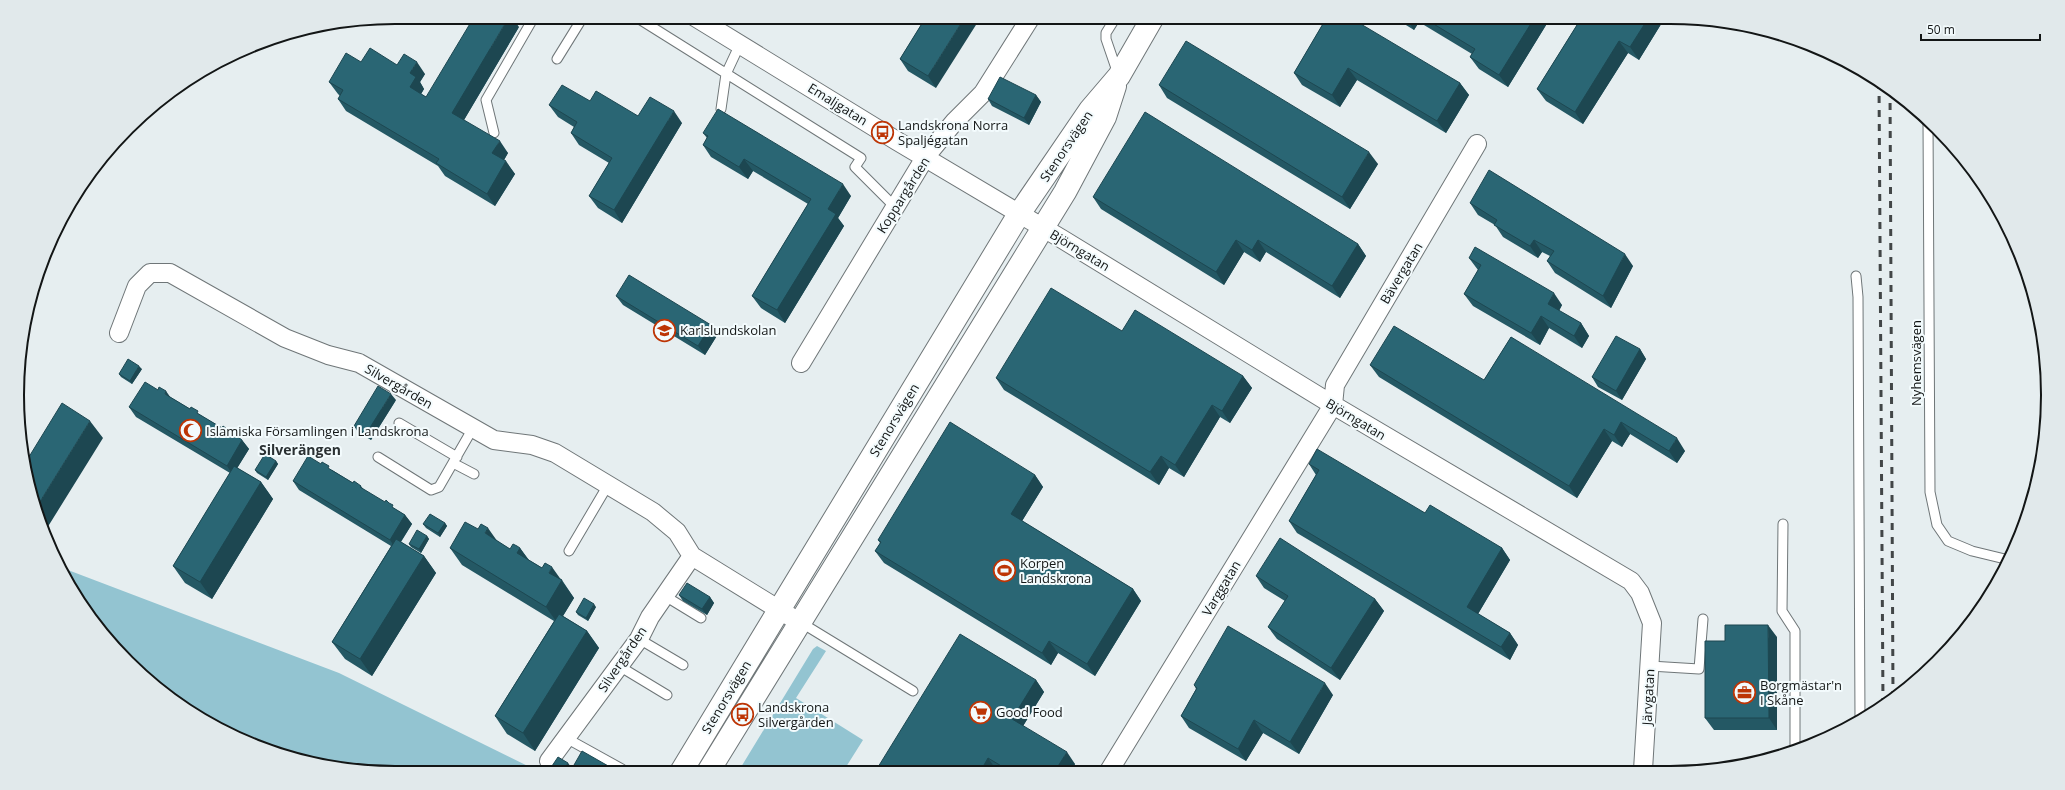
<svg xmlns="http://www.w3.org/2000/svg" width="2065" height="790" font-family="'Open Sans',sans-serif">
  <rect width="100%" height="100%" fill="#e6eef0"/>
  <path fill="#93c4d1" d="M60,567L339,673L542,773H395L297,760L228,734L165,695L81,605Z
    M817,646L826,651L796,698L863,740L846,767L854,772H738L813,649Z"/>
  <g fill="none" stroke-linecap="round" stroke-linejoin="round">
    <defs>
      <path id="service" d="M636,17L861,158L855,167L895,207
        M1116,17L1106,33V39L1118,74
        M557,59L583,17
        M721,109L726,74L740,44
        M1928,121L1930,492L1937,525L1948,541L1972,551L2005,559
        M494,133L486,100L534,17
        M1856,276L1858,297L1860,719
        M399,423L457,457
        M378,457L431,490L439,487L473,428
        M453,463L474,474
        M1783,524L1782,611L1795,631V747
        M569,551L608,485
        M665,596L701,618
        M800,622L913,691
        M639,639L683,665
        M619,666L667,695
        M1650,666L1699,669L1703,619
        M566,738L622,769"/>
      <path id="minor" d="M695,17L897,141L1062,239L1333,405L1631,581L1640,593L1652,623L1643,770
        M119,333L137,286L150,273H170L285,338L328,355L359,363L494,440L532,445L555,453L653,512L677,532L692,556L799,622
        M801,363L926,156L955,121L983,93L1031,17
        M549,761L639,639L650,617L692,556
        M1109,771L1333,405L1335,385L1477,144"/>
      <path id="tertiary" d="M681,772L1019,214L1090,110L1119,76L1153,17
        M708,772L1065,192L1105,117L1115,86"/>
    </defs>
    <use href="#service" stroke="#6f7678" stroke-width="11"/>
    <use href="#minor" stroke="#6f7678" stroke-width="20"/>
    <use href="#tertiary" stroke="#6f7678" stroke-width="24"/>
    <use href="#service" stroke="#fff" stroke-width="9"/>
    <use href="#minor" stroke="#fff" stroke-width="18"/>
    <use href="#tertiary" stroke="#fff" stroke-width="22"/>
    <path stroke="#424647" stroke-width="3" stroke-dasharray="7 7" stroke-linecap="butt" d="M1879,82L1883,704
      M1890,89L1893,696"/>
  </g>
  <path fill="#245864" d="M926,17L936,88L908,71L900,59Z
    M1327,17L1460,83L1469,95L1446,133L1357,80L1340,107L1302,85L1294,73Z
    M1393,17H1551L1508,87L1479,69L1470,57L1472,54L1419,22L1414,30Z
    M1582,17L1663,21L1639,60L1628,53L1583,124L1546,101L1537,89Z
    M519,27L464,120L508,153L504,160L515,174L495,206L445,176L438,166L346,111L338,99L340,96L338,94L329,82L361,62L397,65L425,74L420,82L424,89L421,94L426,97Z
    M1159,85L1378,164L1350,209L1167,98Z
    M1036,95L1041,102L1029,125L992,106L988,99Z
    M590,101L638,116L682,123L622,223L598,208L589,196L609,163L579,145L571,133L574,127L558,117L549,105Z
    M703,133L851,196L838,218L844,226L785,323L761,308L752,296L808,204L753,171L748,179L711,157L703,145L707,138Z
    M1093,197L1358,244L1366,256L1340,298L1266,252L1260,262L1244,252L1224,285L1101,209Z
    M1470,203L1633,266L1611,308L1555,273L1547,261L1550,256L1542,252L1538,258L1503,237L1495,225L1478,215Z
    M1469,258L1562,305L1559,311L1581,323L1589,336L1582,348L1549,328L1540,345L1473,306L1464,294L1478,270Z
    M616,296L711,325L718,334L705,355L623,305Z
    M1122,331L1243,376L1252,388L1230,423L1220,417L1184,477L1169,468L1159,485L1004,390L996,378Z
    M1511,337L1685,451L1677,463L1630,434L1622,447L1612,441L1577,498L1379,377L1370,365L1484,380Z
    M1640,349L1646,359L1622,400L1598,387L1592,377Z
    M142,369L132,384L121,377L119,374Z
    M170,397L242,440L249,449L237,468L261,482L273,499L212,599L185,583L173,566L230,473L136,417L129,407Z
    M396,400L371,440L358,432L354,426Z
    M276,461L278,464L268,480L257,473L255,470Z
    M1309,464L1425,513L1502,548L1510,560L1478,614L1510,633L1518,645L1510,660L1297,533L1289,521L1316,475Z
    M332,470L353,483L361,486L364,490L405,515L412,524L401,542L424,556L436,573L372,676L345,659L332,642L391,546L299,490L293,481Z
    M1035,475L1043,487L1022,521L1133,589L1141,601L1095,676L1058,653L1051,665L884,563L875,551L880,543L878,540Z
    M445,523L447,526L440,537L426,528L423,524Z
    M427,536L429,539L421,553L411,547L409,544Z
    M497,541L510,549L520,548L529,560L562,580L574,598L563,616L587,631L599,648L535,751L507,734L495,716L554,621L462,565L450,548Z
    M1256,576L1375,599L1384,611L1340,680L1277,639L1268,627L1285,601L1264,588Z
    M679,595L710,597L714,603L707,615L683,601Z
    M596,607L588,621L578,615L576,612Z
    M1777,637V730H1714L1705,718L1725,641Z
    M1036,680L1044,692L1023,726L1075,764L1071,771L998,772L997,771L875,772Z
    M1194,685L1333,695L1299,754L1263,733L1246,761L1189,728L1181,716L1196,689Z
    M574,765L617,771L618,772L581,773L579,771Z"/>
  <path fill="#1d4751" d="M509,17H512L519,27L461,125L452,113Z
    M965,17H981L936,88L928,76Z
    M1406,17H1415L1419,22L1414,30L1406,18Z
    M1535,17H1551L1508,87L1499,75Z
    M1649,17H1660L1663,21L1639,60L1630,47Z
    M1619,41L1628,53L1583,124L1575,112Z
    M417,62L425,74L420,82L424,89L418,99L410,87V73Z
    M1348,68L1357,80L1340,107L1332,95Z
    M1460,83L1469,95L1446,133L1437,121Z
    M1036,95L1041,102L1029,125L1024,118Z
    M674,111L682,123L622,223L614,210Z
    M500,141L508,153L501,165L492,153Z
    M1369,152L1378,164L1350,209L1342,197Z
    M744,159L753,171L748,179L739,167Z
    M506,161L515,174L495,206L487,194Z
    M843,184L851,196L838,218L844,226L785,323L777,310L828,209Z
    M1236,240L1244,252L1224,285L1216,272Z
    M1258,240L1266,252L1260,262L1252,250Z
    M1534,240L1542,252L1538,258L1530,246Z
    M1358,244L1366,256L1340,298L1332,286Z
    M1625,254L1633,266L1611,308L1603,296Z
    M1554,293L1562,305L1556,316L1548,304Z
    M1541,316L1549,328L1540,345L1531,333Z
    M1581,323L1589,336L1582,348L1574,336Z
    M711,325L718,334L705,355L698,346Z
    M1640,349L1646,359L1622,400L1616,391Z
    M139,366L142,369L132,384L130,381Z
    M1243,376L1252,388L1230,423L1222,411Z
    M166,391L173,401L165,394Z
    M391,394L396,400L371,440L366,434Z
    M1212,405L1220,417L1184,477L1175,465Z
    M90,421L103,438L44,533L36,508Z
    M1621,422L1630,434L1622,447L1614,435Z
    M1604,429L1612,441L1577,498L1569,486Z
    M1677,438L1685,451L1677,463L1669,451Z
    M242,440L249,449L233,475L227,466Z
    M1161,456L1169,468L1159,485L1150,472Z
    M276,461L278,464L268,480L266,477Z
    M1035,475L1043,487L1019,526L1011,514Z
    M261,482L273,499L212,599L200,582Z
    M405,515L412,524L396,549L390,540Z
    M445,523L447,526L440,537L438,533Z
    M488,528L500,545L485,533Z
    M427,536L429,539L421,553L419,549Z
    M520,548L532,565L517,553Z
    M1502,548L1510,560L1475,619L1467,607Z
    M424,556L436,573L372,676L360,659Z
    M552,567L574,598L558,624L546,607L549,573Z
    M1133,589L1141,601L1095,676L1087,664Z
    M710,597L714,603L707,615L702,609Z
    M1375,599L1384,611L1340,680L1331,668Z
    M594,604L596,607L588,621L586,618Z
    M1768,625L1777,637V730L1769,718Z
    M587,631L599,648L535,751L523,733Z
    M1510,633L1518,645L1510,660L1501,647Z
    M1049,641L1058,653L1051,665L1042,653Z
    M1036,680L1044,692L1020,731L1012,719Z
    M1325,683L1333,695L1299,754L1290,742Z
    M1254,720L1263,733L1246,761L1238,749Z
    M1067,752L1075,764L1071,771H1055Z
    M988,758L997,771L996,772H980Z
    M568,763L571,767L567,773H562Z"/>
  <path fill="#2a6674" stroke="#1d4751" d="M474,17H509L452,113L500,141L492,153L506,161L487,194L436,163L439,159L338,99L343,90L329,82L346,53L361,62L370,48L397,65L404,54L417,62L410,73L416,77L410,87L426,97Z
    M926,17H965L928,76L900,59Z
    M1327,17H1349L1460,83L1437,121L1348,68L1332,95L1294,73Z
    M1422,17H1535L1499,75L1470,57L1475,49Z
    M1582,17H1649L1630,47L1619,41L1575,112L1537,89Z
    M1186,41L1369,152L1342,197L1159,85Z
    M1000,77L1036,95L1024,118L988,99Z
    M562,85L590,101L596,91L638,116L650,97L674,111L614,210L589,196L612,158L571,133L577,122L549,105Z
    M718,109L843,184L828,209L836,214L777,310L752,296L811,199L744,159L739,167L703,145L708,136L703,133Z
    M1145,112L1358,244L1332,286L1258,240L1252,250L1236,240L1216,272L1093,197Z
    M1489,170L1625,254L1603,296L1547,261L1554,251L1534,240L1530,246L1494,225L1497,220L1470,203Z
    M1475,247L1554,293L1548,304L1581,323L1574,336L1541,316L1531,333L1464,294L1481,265L1469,258Z
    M629,275L711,325L698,346L616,296Z
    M1051,288L1122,331L1135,310L1243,376L1222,411L1212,405L1175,465L1161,456L1150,472L996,378Z
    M1394,326L1484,380L1511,337L1677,438L1669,451L1621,422L1614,435L1604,429L1569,486L1370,365Z
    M1616,336L1640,349L1616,391L1592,377Z
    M128,359L139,366L130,381L119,374Z
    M145,382L158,390L159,387L166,391L165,394L190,409L191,407L198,411L197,413L222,428L223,426L242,440L227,466L129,407Z
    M378,386L391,394L366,434L354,426Z
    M62,403L90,421L36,508L24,469V465Z
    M950,422L1035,475L1011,514L1133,589L1087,664L1049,641L1042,653L875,551L881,542L878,540Z
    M1317,449L1425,513L1430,505L1502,548L1467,607L1510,633L1501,647L1289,521L1319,470L1309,464Z
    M265,454L276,461L266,477L255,470Z
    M308,456L321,464L322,462L329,466L328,468L353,483L354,481L361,486L360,487L385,502L386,500L389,503L393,505L392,507L405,515L390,540L293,481Z
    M234,466L261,482L200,582L173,566Z
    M430,514L445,523L438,533L423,524Z
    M465,522L478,529L481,524L488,528L485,533L510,549L513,544L517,546L520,548L517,553L542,568L545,563L552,567L549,573L562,580L546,607L450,548Z
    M417,530L427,536L419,549L409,544Z
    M1280,538L1375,599L1331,668L1268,627L1288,596L1256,576Z
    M396,539L424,556L360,659L332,642Z
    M687,583L710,597L702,609L679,595Z
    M584,598L594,604L586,618L576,612Z
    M559,614L587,631L523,733L495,716Z
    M1725,625H1768L1769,718H1705V641H1725Z
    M1228,626L1325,683L1290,742L1254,720L1238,749L1181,716L1197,688L1194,685Z
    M960,634L1036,680L1012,719L1067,752L1055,771L1000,772L1003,767L988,758L980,772H875Z
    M582,751L617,771L616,772L588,773L574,765Z
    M558,757L568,763L562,773H549L548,772Z"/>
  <defs>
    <symbol id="bus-ring" viewBox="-11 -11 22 22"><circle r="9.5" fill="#f3fbfd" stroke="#bd3505" stroke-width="1.5"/><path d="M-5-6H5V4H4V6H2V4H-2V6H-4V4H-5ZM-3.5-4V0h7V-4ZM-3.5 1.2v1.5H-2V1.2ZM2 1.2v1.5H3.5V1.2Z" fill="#bd3505"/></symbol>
    <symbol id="school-ring" viewBox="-11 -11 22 22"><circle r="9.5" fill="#f3fbfd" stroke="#bd3505" stroke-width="1.5"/><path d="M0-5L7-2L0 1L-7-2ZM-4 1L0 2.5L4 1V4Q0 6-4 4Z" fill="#bd3505"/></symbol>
    <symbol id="mosque-ring" viewBox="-11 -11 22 22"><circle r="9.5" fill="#f3fbfd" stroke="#bd3505" stroke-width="1.5"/><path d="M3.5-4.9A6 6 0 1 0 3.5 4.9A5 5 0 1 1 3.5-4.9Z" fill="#bd3505"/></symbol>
    <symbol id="stadium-ring" viewBox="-11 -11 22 22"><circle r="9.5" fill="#f3fbfd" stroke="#bd3505" stroke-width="1.5"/><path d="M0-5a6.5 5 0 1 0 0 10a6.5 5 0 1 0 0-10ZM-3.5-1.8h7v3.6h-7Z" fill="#bd3505"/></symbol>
    <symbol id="office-ring" viewBox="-11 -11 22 22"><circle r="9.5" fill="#f3fbfd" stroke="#bd3505" stroke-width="1.5"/><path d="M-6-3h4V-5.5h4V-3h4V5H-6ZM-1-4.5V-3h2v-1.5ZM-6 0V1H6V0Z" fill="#bd3505"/></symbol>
    <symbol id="supermarket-ring" viewBox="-11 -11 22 22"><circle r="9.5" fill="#f3fbfd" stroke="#bd3505" stroke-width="1.5"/><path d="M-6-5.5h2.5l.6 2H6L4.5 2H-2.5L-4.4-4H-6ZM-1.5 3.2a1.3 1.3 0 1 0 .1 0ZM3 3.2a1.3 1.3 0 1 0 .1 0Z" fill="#bd3505"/></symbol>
  </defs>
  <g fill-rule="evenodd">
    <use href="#bus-ring" x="870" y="120" width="25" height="25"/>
    <use href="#school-ring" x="652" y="318" width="25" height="25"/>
    <use href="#mosque-ring" x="178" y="418" width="25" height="25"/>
    <use href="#stadium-ring" x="992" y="558" width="25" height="25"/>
    <use href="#office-ring" x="1732" y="680" width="25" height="25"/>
    <use href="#supermarket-ring" x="968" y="700" width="25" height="25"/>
    <use href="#bus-ring" x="730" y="702" width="25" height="25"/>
  </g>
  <g text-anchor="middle" stroke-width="4" stroke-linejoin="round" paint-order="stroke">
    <g font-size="13" fill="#131616" stroke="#f3fbfd">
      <text transform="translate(838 104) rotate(32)" y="5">Emaljgatan</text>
      <text transform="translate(1066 146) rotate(-56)" y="5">Stenorsvägen</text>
      <text transform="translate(903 195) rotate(-58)" y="5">Koppargården</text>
      <text transform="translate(1080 250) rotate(31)" y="5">Björngatan</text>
      <text transform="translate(1401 273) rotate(-59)" y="5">Bävergatan</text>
      <text transform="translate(1916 363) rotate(-90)" y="5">Nyhemsvägen</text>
      <text transform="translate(399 386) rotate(30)" y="5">Silvergården</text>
      <text transform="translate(1356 419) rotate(31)" y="5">Björngatan</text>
      <text transform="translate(894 420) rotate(-59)" y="5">Stenorsvägen</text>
      <text transform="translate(1221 588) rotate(-59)" y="5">Varggatan</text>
      <text transform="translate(622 659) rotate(-56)" y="5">Silvergården</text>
      <text transform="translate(726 697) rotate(-59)" y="5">Stenorsvägen</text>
      <text transform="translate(1648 697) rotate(-87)" y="5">Järvgatan</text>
    </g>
    <g font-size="13" fill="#131616" stroke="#f3fbfd" text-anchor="start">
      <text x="898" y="130">Landskrona Norra<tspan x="898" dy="15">Spaljégatan</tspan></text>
      <text x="680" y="335">Karlslundskolan</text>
      <text x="206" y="436">Islamiska Församlingen i Landskrona</text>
      <text x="1020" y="568">Korpen<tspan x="1020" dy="15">Landskrona</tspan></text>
      <text x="1760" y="690">Borgmästar'n<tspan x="1760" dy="15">I Skåne</tspan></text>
      <text x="758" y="712">Landskrona<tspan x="758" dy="15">Silvergården</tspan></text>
      <text x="996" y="717">Good Food</text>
    </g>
    <g font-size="14" font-weight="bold" fill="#2b3133" stroke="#f3fbfd">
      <text x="300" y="455">Silverängen</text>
    </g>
  </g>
  <path d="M0 0H2065V790H0ZM395 24H1670A371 371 0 0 1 2041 395V395A371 371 0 0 1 1670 766H395A371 371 0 0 1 24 395V395A371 371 0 0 1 395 24Z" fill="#e1e9eb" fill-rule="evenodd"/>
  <path fill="none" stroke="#131616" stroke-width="2" d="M395 24H1670A371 371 0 0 1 2041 395V395A371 371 0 0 1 1670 766H395A371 371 0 0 1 24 395V395A371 371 0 0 1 395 24Z"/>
  <path d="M1921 34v6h119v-6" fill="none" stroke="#131616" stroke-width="2"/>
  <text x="1927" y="34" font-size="12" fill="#131616" stroke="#f3fbfd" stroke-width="3" paint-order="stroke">50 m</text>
</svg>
